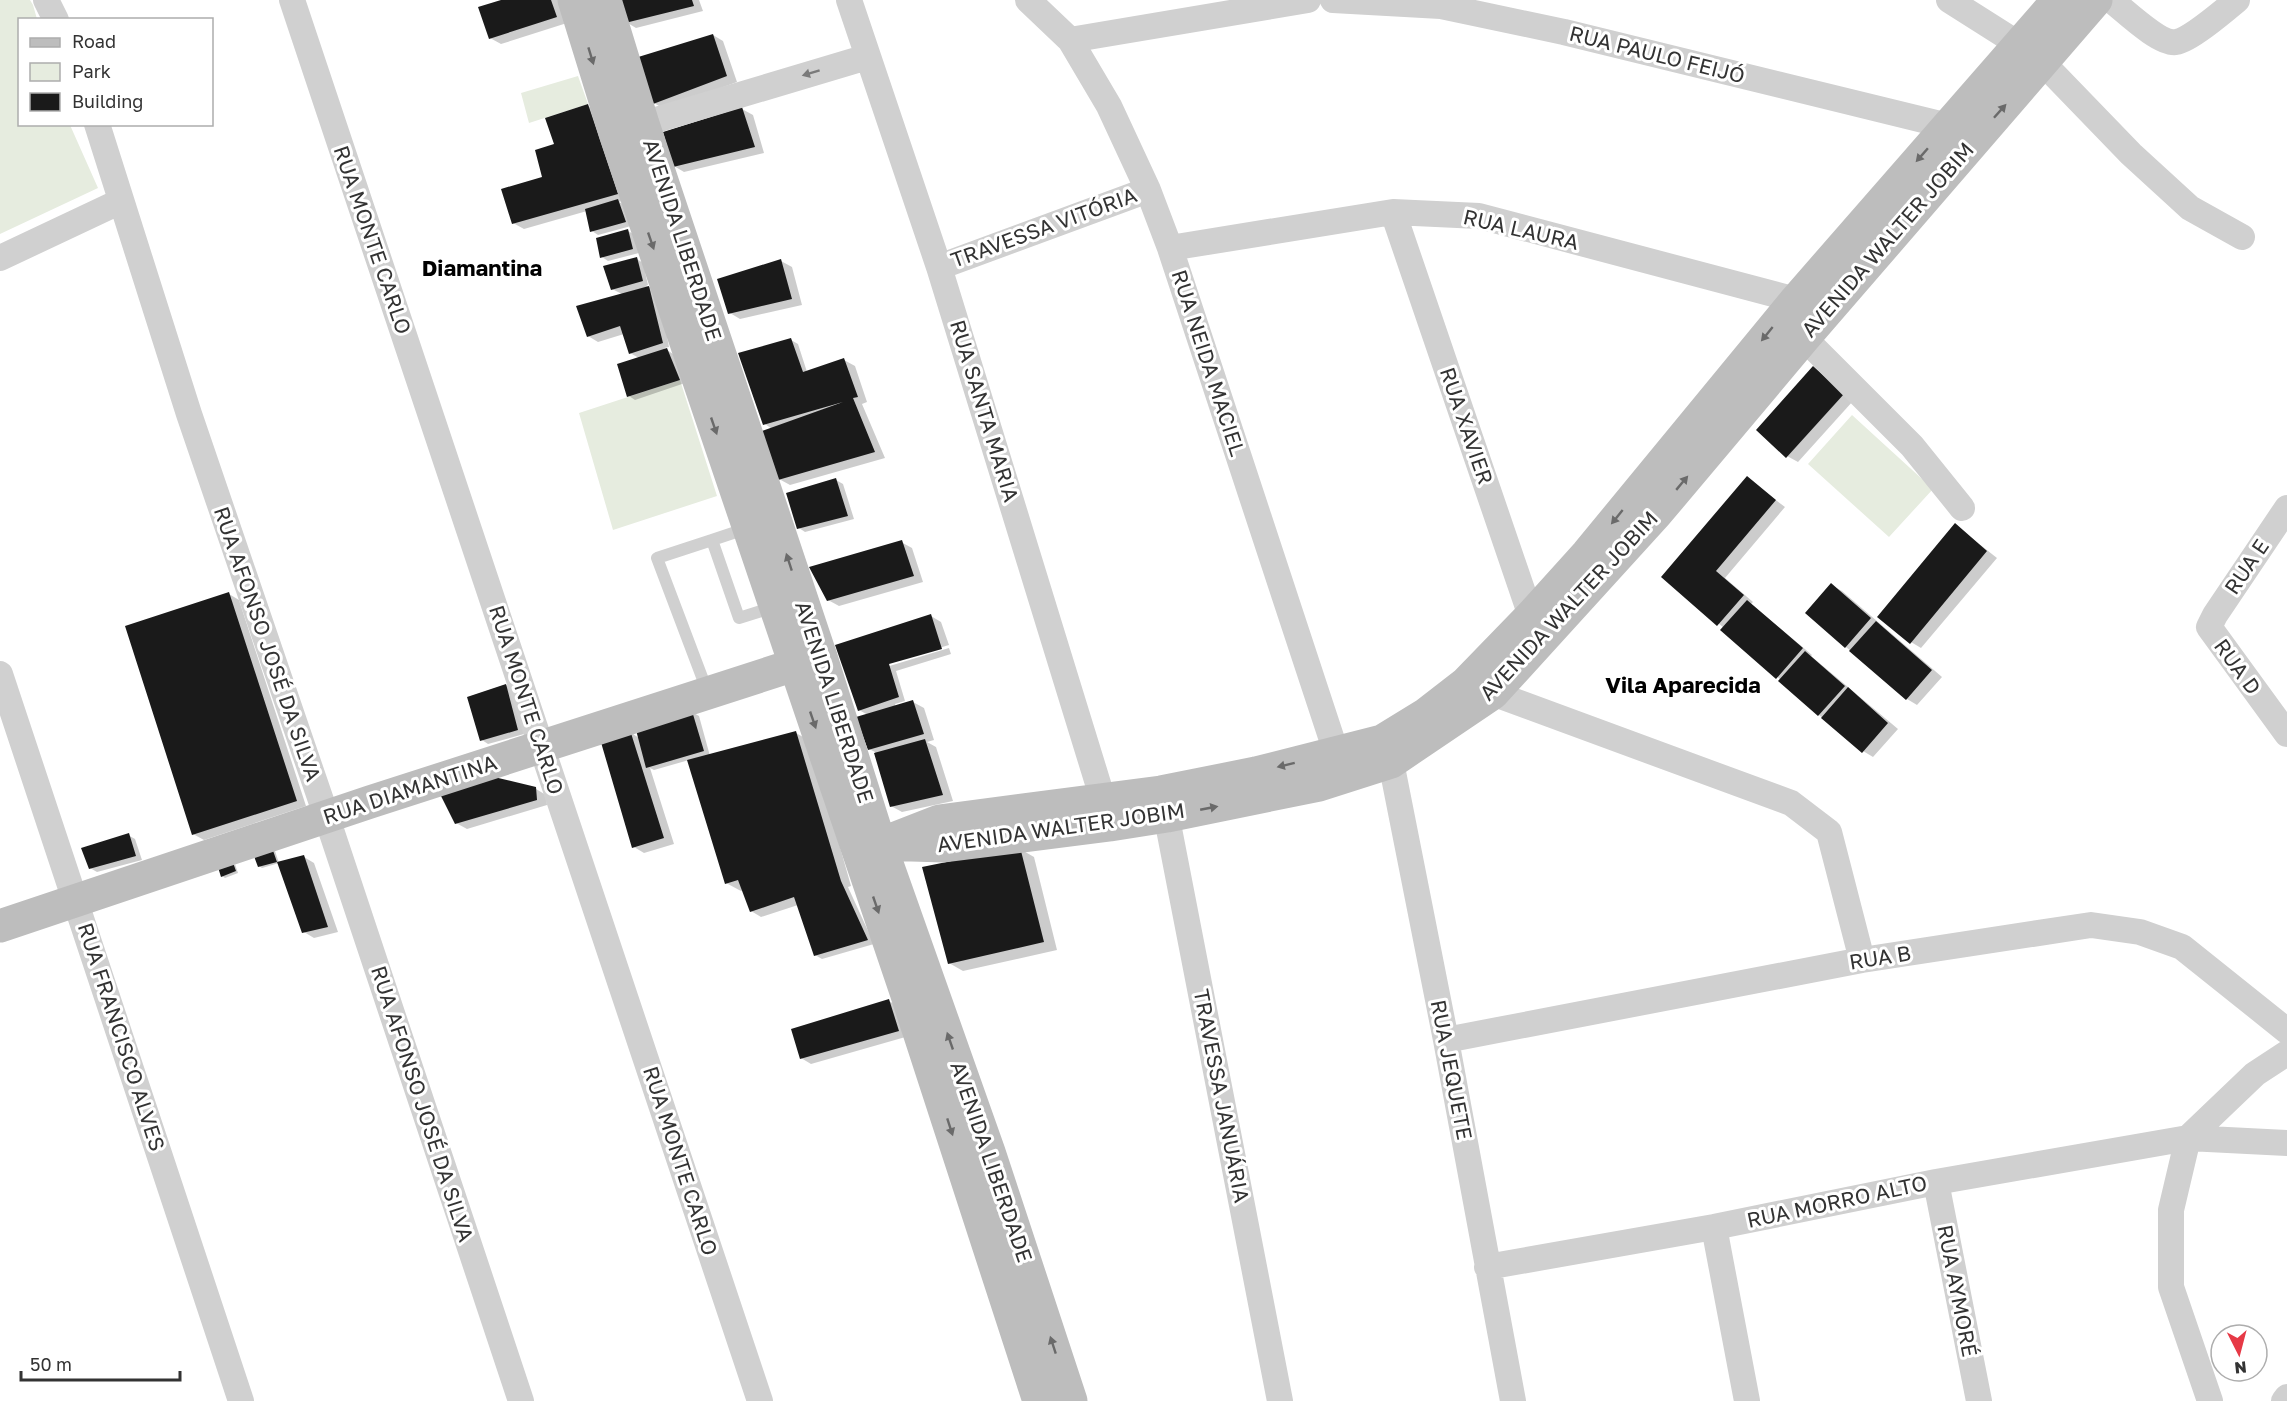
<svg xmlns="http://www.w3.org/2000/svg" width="2287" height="1401" font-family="'Golos Text',sans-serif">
  <rect width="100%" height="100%" fill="#fff"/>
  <path fill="#e6ecdf" d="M0,0H30L33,5L37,19L20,20V124L70,125L98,188L0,234Z
    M578,76L588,104L529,123L521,93Z
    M680,380L717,496L613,530L579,413Z
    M1852,415L1933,489L1889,537L1808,464Z"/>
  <path fill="#0003" d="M506,0H559L567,23L501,44L490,38Z
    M620,0H699L703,11L636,28L626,22Z
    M713,35L723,41L737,82L664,109L654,103Z
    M587,106L594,109L627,199L619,202L625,205L631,226L598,235L592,231L587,211L524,229L513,223L544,177L556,145Z
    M742,109L753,115L764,153L684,172L674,166Z
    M628,231L635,235L639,253L608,261L602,257Z
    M637,259L643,263L648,285H646L659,293L669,347L664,348L673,354L685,383L635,400L629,396L639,358L630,353L624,334L598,342L588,336L622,294L612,289Z
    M781,261L792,267L802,305L740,319L730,313Z
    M791,340L798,344L807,372L844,360L855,366L867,402L862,404L885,458L790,485L779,479L772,429L765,424Z
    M1813,368L1824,374L1853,401L1798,462L1787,456Z
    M1747,478L1785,507L1725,578L1753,602L1751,604L1812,655L1811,656L1898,729L1873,757L1863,751L1819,715L1724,628L1663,577Z
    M836,480L843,484L854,519L805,532L799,528Z
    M1955,525L1997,558L1921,648L1911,642Z
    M901,542L912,548L923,582L839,606L828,600Z
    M1831,585L1842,591L1942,677L1917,705L1907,699L1846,647Z
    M229,594L239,600L306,806L204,840L193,834Z
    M931,616L941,622L949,645L853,674V677L949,648L951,654L896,671L905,701L895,704L896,707L913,702L924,708L934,740L927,742L936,747L953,801L902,812L891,806L875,752L869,749L868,715L859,710L847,677Z
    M506,685L513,689L524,734L488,744L482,740Z
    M692,712L699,716L710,756L796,733L810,741L851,886L848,887L874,944L822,959L815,955L798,905L761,917L751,911L744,890L741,891L726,883L689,760L654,770L650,768L674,844L644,853L634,847L630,732L639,738Z
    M536,789L546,795L547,805L467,829L456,823Z
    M128,835L135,839L142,860L97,872L90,868Z
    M273,845L279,863L304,857L314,863L338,932L314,938L304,932L279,863L262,868L259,866Z
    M1020,849L1034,857L1057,950L963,971L949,963Z
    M235,864L238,873L225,878L222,876Z
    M889,1001L899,1007L909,1036L811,1064L801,1058Z"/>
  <path fill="#1a1a1a" d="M501,0H551L557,17L489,39L478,7Z
    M618,0H692L694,6L625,23Z
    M713,34L727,76L653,104L635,58Z
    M588,104L618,194L512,224L501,189L542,177L535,150L554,144L545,118Z
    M742,107L755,147L673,167L663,132Z
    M618,199L626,222L590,232L585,209Z
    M628,229L633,249L600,258L596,238Z
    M637,257L643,281L611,290L603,266Z
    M781,259L792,299L728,314L717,279Z
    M649,286L663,343L629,354L620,326L587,337L576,306Z
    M791,338L803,372L844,358L858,397L853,398L875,452L778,480L762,431L843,402L763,425L738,353Z
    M667,348L680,380L627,397L617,364Z
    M1813,366L1844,394L1786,458L1756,430Z
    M1747,476L1776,500L1716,571L1744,595L1717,626L1661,577Z
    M836,478L848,516L797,529L786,493Z
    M1955,523L1987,551L1910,644L1877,617Z
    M902,540L914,576L827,601L809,567Z
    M1831,583L1871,618L1845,648L1805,613Z
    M229,592L297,801L192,835L125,626Z
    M1747,600L1803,648L1776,679L1720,630Z
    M931,614L942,649L889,664L899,697L858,711L835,645Z
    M1876,621L1932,670L1906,700L1849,651Z
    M1805,651L1845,686L1818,716L1778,681Z
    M506,684L518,730L480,741L467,697Z
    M1848,687L1888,723L1862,753L1821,718Z
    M913,700L924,734L868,750L856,717Z
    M692,711L704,751L646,768L636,730Z
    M630,730L664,838L632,848L600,739Z
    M796,731L841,881L868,940L814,956L794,897L750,912L738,880L725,884L687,760Z
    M925,739L943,795L890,807L874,753Z
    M494,777L536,787L537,800L455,824L440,794Z
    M129,833L136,856L89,869L81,848Z
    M270,842L277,862L304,855L328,927L302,933L277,862L258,867L251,848Z
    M1020,847L1044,942L948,964L922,867Z
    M232,860L236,871L221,877L217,864Z
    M889,999L899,1031L800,1059L791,1029Z"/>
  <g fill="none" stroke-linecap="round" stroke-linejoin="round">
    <path stroke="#d0d0d0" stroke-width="12" d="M748,528L712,540L739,618L774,607
      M708,693L657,558L712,540"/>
    <path stroke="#d0d0d0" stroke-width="26" d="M46,0L56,20
      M292,0L760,1401
      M849,0L939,267L1108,816
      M1028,0L1070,40L1109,106L1148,190L1170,248L1336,752
      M1333,0L1441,6L1564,32L1948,126L1962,133
      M1949,0L2020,45L2043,63L2131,154L2190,208L2242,237
      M2111,0C2124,10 2160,45 2176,42C2190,40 2225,10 2237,0
      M1070,40L1308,0
      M97,124L189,414L327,818L521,1401
      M626,129L867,57
      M1393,212L1531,616L1544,627
      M1170,248L1393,212L1479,216L1796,300
      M0,258L121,201
      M939,267L1148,190
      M1804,338L1912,446L1962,508
      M2287,508L2215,615L2209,627L2287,734
      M0,674L241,1401
      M1476,687L1791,803L1829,832L1862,960
      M1384,747L1391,762L1446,1040L1513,1401
      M1163,798L1280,1401
      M1446,1040L1862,960L2091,925L2140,932L2182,947L2287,1031
      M1936,1182L1979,1401
      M1714,1227L1747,1401
      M1487,1267L1714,1227L1936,1182L2188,1138L2287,1143
      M2210,1401L2171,1287V1210L2188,1138L2255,1074L2287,1053
      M2284,1401L2287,1397"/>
    <path stroke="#bdbdbd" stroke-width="33" d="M574,0L615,133L906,992L1039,1401
      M605,0L643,124L821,657L880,844L989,1152L1071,1401
      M880,844L944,846L1110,825L1167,816L1319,785L1391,762L1493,693L1656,514L1804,338L2096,0
      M858,850L880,844L939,821L1161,792L1256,773L1382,741L1426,714L1466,683L1531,616L1587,554L1796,300L2058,0
      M0,926L370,802L816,658"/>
  </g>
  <defs><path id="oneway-solid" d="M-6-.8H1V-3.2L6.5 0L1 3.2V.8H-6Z" transform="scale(1.5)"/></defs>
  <g fill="#6a6a6a">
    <use href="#oneway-solid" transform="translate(591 56) rotate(73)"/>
    <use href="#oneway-solid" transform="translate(2000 111) rotate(-48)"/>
    <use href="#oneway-solid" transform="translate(1922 155) rotate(131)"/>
    <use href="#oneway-solid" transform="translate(651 241) rotate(71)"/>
    <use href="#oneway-solid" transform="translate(1767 334) rotate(129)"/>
    <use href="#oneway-solid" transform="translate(714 426) rotate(71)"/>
    <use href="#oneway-solid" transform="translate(1682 483) rotate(-50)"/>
    <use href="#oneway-solid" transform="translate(1617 517) rotate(129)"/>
    <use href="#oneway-solid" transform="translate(789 562) rotate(-108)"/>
    <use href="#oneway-solid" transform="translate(813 720) rotate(71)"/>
    <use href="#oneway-solid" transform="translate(1286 765) rotate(166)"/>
    <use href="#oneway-solid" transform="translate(1209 808) rotate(-11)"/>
    <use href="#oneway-solid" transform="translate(876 905) rotate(71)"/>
    <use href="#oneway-solid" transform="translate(950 1041) rotate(-109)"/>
    <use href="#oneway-solid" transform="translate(950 1127) rotate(72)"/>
    <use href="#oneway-solid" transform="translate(1053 1345) rotate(-108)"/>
  </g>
  <use fill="#7a7a7a" href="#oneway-solid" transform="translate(811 73) rotate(163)"/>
  <g text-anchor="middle" stroke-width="6" stroke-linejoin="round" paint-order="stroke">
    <g font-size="21" fill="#333" stroke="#fff">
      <text transform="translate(1657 55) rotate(14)" y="7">RUA PAULO FEIJÓ</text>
      <text transform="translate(1044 228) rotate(-20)" y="7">TRAVESSA VITÓRIA</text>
      <text transform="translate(1521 230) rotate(13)" y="7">RUA LAURA</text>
      <text transform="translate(372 240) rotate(71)" y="7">RUA MONTE CARLO</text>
      <text transform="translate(682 240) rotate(72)" y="7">AVENIDA LIBERDADE</text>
      <text transform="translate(1888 240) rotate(-49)" y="7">AVENIDA WALTER JOBIM</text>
      <text transform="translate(1208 363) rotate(72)" y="7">RUA NEIDA MACIEL</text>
      <text transform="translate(984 411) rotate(73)" y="7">RUA SANTA MARIA</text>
      <text transform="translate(1466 426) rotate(71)" y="7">RUA XAVIER</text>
      <text transform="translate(2247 567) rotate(-56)" y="7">RUA E</text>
      <text transform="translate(1569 606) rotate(-47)" y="7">AVENIDA WALTER JOBIM</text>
      <text transform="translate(267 644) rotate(71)" y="7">RUA AFONSO JOSÉ DA SILVA</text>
      <text transform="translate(2237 667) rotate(54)" y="7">RUA D</text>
      <text transform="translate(526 700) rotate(72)" y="7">RUA MONTE CARLO</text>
      <text transform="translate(834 702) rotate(72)" y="7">AVENIDA LIBERDADE</text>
      <text transform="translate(410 790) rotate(-18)" y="7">RUA DIAMANTINA</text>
      <text transform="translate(1061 828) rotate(-8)" y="7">AVENIDA WALTER JOBIM</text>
      <text transform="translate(1880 958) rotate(-9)" y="7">RUA B</text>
      <text transform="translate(121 1037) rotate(72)" y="7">RUA FRANCISCO ALVES</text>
      <text transform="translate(1451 1070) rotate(79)" y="7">RUA JEQUETE</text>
      <text transform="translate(1221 1096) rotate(79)" y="7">TRAVESSA JANUÁRIA</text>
      <text transform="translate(422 1104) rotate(72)" y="7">RUA AFONSO JOSÉ DA SILVA</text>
      <text transform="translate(680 1161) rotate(72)" y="7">RUA MONTE CARLO</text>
      <text transform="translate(991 1162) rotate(71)" y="7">AVENIDA LIBERDADE</text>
      <text transform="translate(1837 1202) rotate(-12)" y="7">RUA MORRO ALTO</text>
      <text transform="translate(1957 1291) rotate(79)" y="7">RUA AYMORÉ</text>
    </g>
    <g font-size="22" font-weight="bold" fill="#000" stroke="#fff">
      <text x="482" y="276">Diamantina</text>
      <text x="1683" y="693">Vila Aparecida</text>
    </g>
  </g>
  <rect x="18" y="18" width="195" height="108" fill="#ffffff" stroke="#adadad" stroke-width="1.5"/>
  <rect x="30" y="38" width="30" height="9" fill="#bdbdbd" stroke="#adadad" stroke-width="1.5"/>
  <text x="72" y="48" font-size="18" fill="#333333">Road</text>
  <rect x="30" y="63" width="30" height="18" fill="#e6ecdf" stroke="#adadad" stroke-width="1.5"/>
  <text x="72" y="78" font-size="18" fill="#333333">Park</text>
  <rect x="30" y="93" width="30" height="18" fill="#1a1a1a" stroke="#adadad" stroke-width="1.5"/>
  <text x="72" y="108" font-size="18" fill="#333333">Building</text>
  <g transform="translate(2239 1353) rotate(174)"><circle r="28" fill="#ffffff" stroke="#adadad" stroke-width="1.5"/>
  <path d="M0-4.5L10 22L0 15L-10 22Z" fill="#e63946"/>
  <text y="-9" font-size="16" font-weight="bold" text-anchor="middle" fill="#333333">N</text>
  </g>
  <path d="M21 1371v9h159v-9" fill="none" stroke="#333333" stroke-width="3"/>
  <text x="30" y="1371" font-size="18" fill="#333333" stroke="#ffffff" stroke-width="4.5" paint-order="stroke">50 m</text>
</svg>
